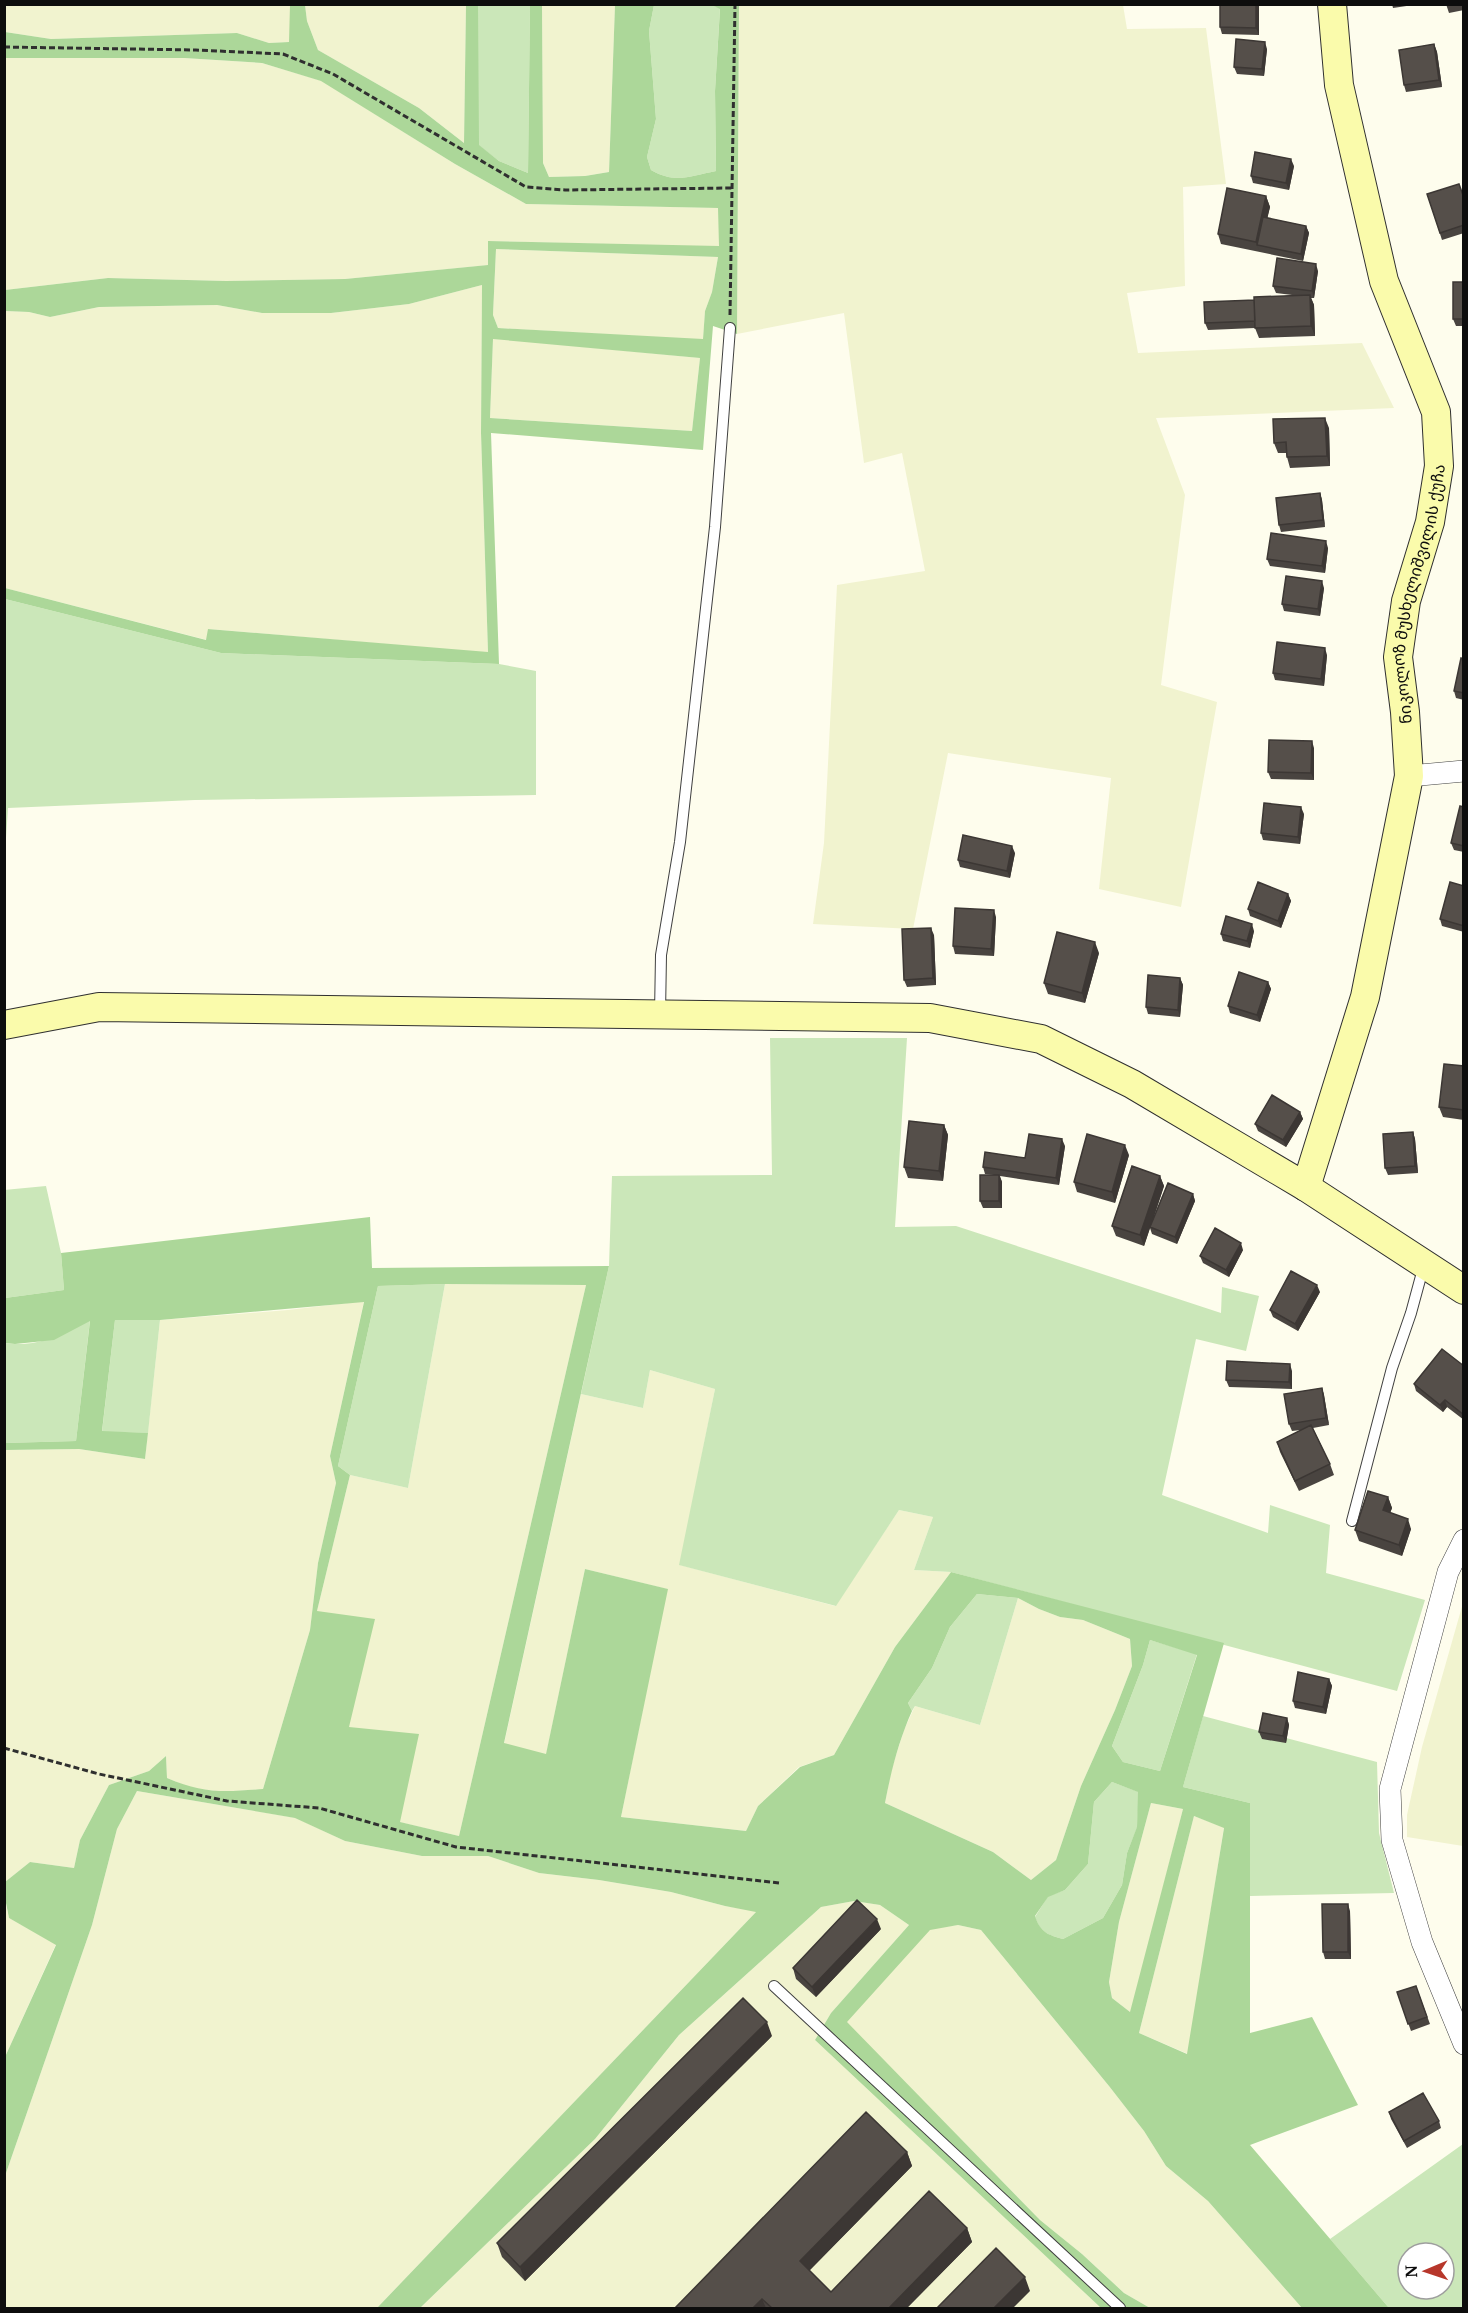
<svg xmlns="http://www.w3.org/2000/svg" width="1468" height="2313" font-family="'Noto Serif','Noto Sans Georgian',serif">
  <rect width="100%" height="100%" fill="#fefded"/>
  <path fill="#f1f3cf" d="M4,5H290V42L269,43L237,33L51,39L5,32Z
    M305,5H466L464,143L419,108L318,50L307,21Z
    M542,5H615L609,172L585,176L549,177L543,163Z
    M739,5H1123L1127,29L1206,28L1226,184L1183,187L1185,286L1127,293L1138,353L1362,343L1394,408L1156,418L1185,495L1161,685L1217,702L1181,907L1099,889L1111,778L948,753L913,929L813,924L824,843L837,585L925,571L902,453L864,463L844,313L737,334Z
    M4,58H184L262,63L322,81L455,164L526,204L719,208V247L488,241L489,265L345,279L226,281L108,278L5,290Z
    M496,249L718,257L712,292L705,311L703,340L498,328L493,315Z
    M482,285L481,433L488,653L209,629L207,640L5,588L4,311L29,312L50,317L99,307L217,305L262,313H331L409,304Z
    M493,338L700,358L692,431L490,418Z
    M445,1284L586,1285L459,1836L399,1822L349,1727L317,1611L350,1475L408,1488Z
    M364,1301L330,1456L336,1483L318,1563L310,1630L263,1789L224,1792L191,1788L167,1778L166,1756L149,1771L109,1785L80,1840L74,1868L30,1862L5,1882V1450L79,1449L145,1459L160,1320L288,1310Z
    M650,1370L715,1389L680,1565L835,1606L899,1510L933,1517L914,1570L951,1572L895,1647L834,1755L799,1767L758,1806L746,1831L621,1817L667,1589L585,1569L546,1755L504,1744L581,1394L643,1408Z
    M1018,1598L1039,1609L1060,1617L1083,1620L1130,1639L1132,1666L1115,1710L1081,1786L1056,1860L1031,1880L993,1852L885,1803L891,1771L904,1730L915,1706L980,1725Z
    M1463,1603V1846L1407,1837V1815L1422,1747Z
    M137,1791L296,1818L345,1841L422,1856H488L539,1873L599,1880L671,1892L725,1906L757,1911L377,2308H5V2176L92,1925L117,1829Z
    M1151,1803L1183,1809L1131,2013L1112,1998L1109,1982L1119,1922Z
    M1194,1816L1224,1827L1188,2054L1139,2033Z
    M4,1898L9,1918L56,1944L5,2057Z
    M854,1901L880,1905L909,1925L831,2013L815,2040L1101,2308H420L595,2139L679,2035L821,1907Z
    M958,1925L981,1930L1109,2086L1144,2131L1166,2166L1208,2201L1302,2308H1150L1124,2293L1082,2254L1040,2220L846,2022L929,1929Z"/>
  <path fill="#cbe7b9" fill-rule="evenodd" d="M478,5H530L528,173L499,161L478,145Z
    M654,5H712L720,8L715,91L716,171C690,176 675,184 651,170L647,157L656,119L649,31Z
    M5,599L221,653L499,664L536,671V795L195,800L8,808L5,853Z
    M770,1038H907L895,1227L956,1226L1221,1313L1222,1287L1259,1296L1246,1351L1196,1339L1162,1495L1268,1533L1270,1505L1330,1525L1326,1573L1425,1600L1397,1691L951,1572L914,1570L933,1517L899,1510L836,1606L679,1565L715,1389L650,1370L643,1408L581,1394L609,1266L612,1176L772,1175Z
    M46,1186L61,1253L64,1290L5,1298L4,1190Z
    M445,1284L408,1488L350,1475L338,1466L378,1286Z
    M90,1320L76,1441L5,1443L4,1343C37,1348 62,1335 90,1320Z
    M115,1320H160L148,1433L102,1432Z
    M977,1594L1018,1598L980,1725L915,1706L912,1711L908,1703L932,1668L950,1627Z
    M1150,1640L1197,1654L1160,1771L1123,1762L1112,1746L1143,1665Z
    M1203,1716L1377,1762L1379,1833L1394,1893L1250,1896V1803L1183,1787Z
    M1112,1782L1139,1792L1137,1828L1127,1853L1122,1885L1103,1918L1063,1939C1048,1935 1040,1932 1035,1917L1048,1896L1065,1890L1088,1864L1094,1802Z
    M1463,2144V2308H1389L1330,2239ZM1408,2253H1444V2289H1408Z"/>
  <path fill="#acd799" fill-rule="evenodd" d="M290,5H305L307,21L318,50L419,108L464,143L466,5H478L479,145L499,161L528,173L530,5H542L543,163L549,177L585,176L609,172L615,5H654L649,31L656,119L647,157L651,170C675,184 690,176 716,171L715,91L720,9L712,5H739L737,334L713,326L703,450L491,433L499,664L221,653L5,599V588L206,640L208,629L488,652L481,433L482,285L409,304L331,313H262L217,305L99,307L50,317L29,312L5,311V290L108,278L226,281L345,279L488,265V241L719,246L718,208L526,204L455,164L321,81L262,63L184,58H5V32L51,39L237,33L269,43L289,42ZM496,249L718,257L712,292L705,311L703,339L498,328L493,315ZM493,339L700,358L692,431L490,418Z
    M370,1217L372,1268L609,1266L504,1743L546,1754L585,1569L668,1589L621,1817L746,1831L758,1806L800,1767L834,1755L895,1647L951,1572L1224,1643L1183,1787L1250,1803V2033L1312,2017L1358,2105L1250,2145L1389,2308H1302L1208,2201L1166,2166L1144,2131L1109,2086L981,1930L958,1925L930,1930L847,2022L1040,2220L1082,2254L1124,2293L1150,2308H1101L815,2040L831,2013L909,1925L880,1905L854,1901L821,1907L679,2035L595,2139L420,2308H377L756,1912L725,1906L671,1892L599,1880L539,1873L488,1856H422L345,1841L295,1818L137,1791L117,1829L92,1925L5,2176V2057L56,1945L9,1918L5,1898V1882L30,1862L74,1868L80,1840L109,1785L149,1771L166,1756L167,1778C204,1794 224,1792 263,1789L310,1630L318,1563L336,1483L330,1456L364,1302L160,1320H115L102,1431L148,1433L145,1459L79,1449L5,1450V1443L76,1441L90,1321L54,1340L15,1344L5,1343V1298L64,1290L61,1253ZM445,1284L586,1285L459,1836L400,1822L419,1734L349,1727L375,1619L317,1611L350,1475L338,1466L378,1286ZM977,1594L1018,1598L1039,1609L1060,1617L1083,1620L1130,1639L1132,1666L1115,1710L1081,1786L1056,1860L1031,1880L993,1852L885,1803C891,1771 899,1740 912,1711L908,1703L932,1668L950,1627ZM1150,1640L1197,1655L1160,1771L1123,1762L1112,1746L1143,1665ZM1112,1782L1138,1792L1137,1827L1127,1853L1122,1885L1103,1918L1063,1939C1048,1935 1040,1932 1035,1916L1048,1897L1065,1890L1088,1864L1094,1802ZM1151,1803L1183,1809L1130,2012L1112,1998L1109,1982L1119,1922ZM1194,1816L1224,1828L1187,2054L1139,2033Z"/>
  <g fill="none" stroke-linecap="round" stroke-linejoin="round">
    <defs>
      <path id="lane" d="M660,1014L661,955L680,842L715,527L730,328
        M1352,1521L1392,1368L1411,1313L1424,1265
        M774,1986L1120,2308"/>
      <path id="street" d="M1409,776L1464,771
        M1464,1540L1448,1572L1390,1789L1392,1840L1422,1942L1464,2044"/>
      <g id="secondary">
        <path d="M4,1025L99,1007L930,1018L1041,1039L1132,1084L1306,1187L1464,1290"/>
        <path id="s1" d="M1306,1187L1365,997L1409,776L1405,712L1398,657L1406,601L1430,522L1439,466L1436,412L1384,281L1339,85L1332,4"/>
      </g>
    </defs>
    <use href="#lane" stroke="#404040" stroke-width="12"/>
    <use href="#street" stroke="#404040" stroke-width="22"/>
    <use href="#secondary" stroke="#2f2f2f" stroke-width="30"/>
    <path stroke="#2f2f2f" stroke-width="3" stroke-dasharray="6 3" stroke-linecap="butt" d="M4,47L196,50L283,54L333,74L526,187L565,190L732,188
      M730,315L735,4
      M4,1748L99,1774L227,1801L319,1808L456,1847L780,1883"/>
    <use href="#lane" stroke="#fff" stroke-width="10"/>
    <use href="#street" stroke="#fff" stroke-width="21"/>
    <use href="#secondary" stroke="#fafbab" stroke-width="28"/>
  </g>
  <path fill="#494440" d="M1220,4H1258L1259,35L1222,34L1220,27Z
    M1392,4H1420L1393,8Z
    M1446,4H1464V10L1449,13Z
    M1434,44L1437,52L1442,87L1406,92L1404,85Z
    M1267,49L1264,76L1237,74L1234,67Z
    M1294,166L1289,190L1253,183L1251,176Z
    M1427,194L1464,197V233L1442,240Z
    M1266,196L1270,207L1267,218L1306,226L1309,233L1303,261L1221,244L1218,234Z
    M1318,271L1314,298H1311L1314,305L1315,336L1259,338L1255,328L1208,330L1205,323L1254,300L1292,295L1276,293L1273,286Z
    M1464,282V326H1456L1453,319Z
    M1329,428L1330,466L1290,468L1287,457L1286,453H1278L1274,443Z
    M1320,493L1322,500L1325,527L1281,532L1279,525Z
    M1328,548L1325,573L1270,566L1267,559Z
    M1324,588L1320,616L1284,611L1282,604Z
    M1327,655L1324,686L1275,680L1273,673Z
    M1464,659V700L1456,698L1454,691Z
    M1314,748V780L1271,779L1268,772Z
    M1464,807V852L1454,850L1451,843Z
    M1304,814L1300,844L1263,840L1261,833Z
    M1015,853L1010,878L960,867L958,860Z
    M1464,886V932L1442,926L1440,919Z
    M1288,894L1291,901L1281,928L1250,916L1248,909Z
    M996,917L994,956L955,954L953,946Z
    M1254,931L1250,948L1223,941L1221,934Z
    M934,935L936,985L907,987L904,980Z
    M1099,953L1085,1003L1048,994L1044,983Z
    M1180,978L1183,985L1180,1017L1148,1014L1146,1007Z
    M1268,982L1271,989L1260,1022L1230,1013L1228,1006Z
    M1464,1066V1120L1443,1117L1439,1107Z
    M1300,1112L1303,1119L1286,1147L1258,1131L1255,1124Z
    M944,1125L948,1135L943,1181L908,1178L904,1167Z
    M1413,1132L1415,1139L1418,1173L1388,1175L1385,1168Z
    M1065,1146L1059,1185L1000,1176L1002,1182V1208H983L980,1201L994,1175L985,1174L983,1167L1025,1158Z
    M1129,1155L1115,1203L1077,1192L1074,1182Z
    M1160,1176L1164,1186L1154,1217L1193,1194L1195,1201L1177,1244L1152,1234L1150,1228L1144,1246L1116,1236L1112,1226Z
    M1243,1250L1229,1277L1203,1263L1200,1256Z
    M1320,1292L1298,1331L1273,1317L1270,1310Z
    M1464,1366V1420L1447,1407L1443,1412L1416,1391L1414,1384Z
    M1292,1371V1389L1229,1387L1226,1380Z
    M1322,1388L1324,1395L1329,1425L1313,1428L1330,1464L1334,1475L1299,1491L1280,1452L1277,1442L1301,1430L1292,1431L1289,1424Z
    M1388,1497L1392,1508L1390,1513L1411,1529L1402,1556L1359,1541L1355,1530Z
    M1329,1679L1332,1686L1326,1714L1295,1708L1293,1701Z
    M1287,1718L1289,1725L1286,1743L1262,1739L1259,1732Z
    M1350,1911L1351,1959H1325L1323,1952Z
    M881,1929L816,1997L796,1979L793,1968Z
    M1416,1986L1430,2024L1411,2031L1397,1992Z
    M772,2036L525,2281L502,2257L497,2243Z
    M1389,2112L1439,2121L1441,2128L1407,2148L1391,2119Z
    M907,2152L912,2166L809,2271L831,2292L967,2228L972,2242L907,2308H675Z"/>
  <path fill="#3c3734" d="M1256,4H1258L1259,6V35L1256,28Z
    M1265,42L1267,49L1264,76L1262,69Z
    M1434,44L1437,52L1442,87L1439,80Z
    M1291,159L1294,166L1289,190L1286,183Z
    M1266,196L1270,207L1261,246L1257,245L1260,253L1256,242Z
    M1306,226L1309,233L1303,261L1301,254Z
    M1316,264L1318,271L1314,298L1312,291Z
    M1310,295L1314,305L1315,336L1311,326Z
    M1325,418L1329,428L1330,466L1327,456Z
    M1320,493L1322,500L1325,527L1323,520Z
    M1326,541L1328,548L1325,573L1322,566Z
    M1322,581L1324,588L1320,616L1318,609Z
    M1325,648L1327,655L1324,686L1321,679Z
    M1312,741L1314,748V780L1311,773Z
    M1301,807L1304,814L1300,844L1298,837Z
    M1012,846L1015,853L1010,878L1007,871Z
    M1288,894L1291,901L1281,928L1278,921Z
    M994,910L996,917L994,956L991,949Z
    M1252,924L1254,931L1250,948L1247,941Z
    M931,928L934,935L936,985L933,978Z
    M1095,942L1099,953L1085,1003L1082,993Z
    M1180,978L1183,985L1180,1017L1178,1010Z
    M1268,982L1271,989L1260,1022L1257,1015Z
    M1300,1112L1303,1119L1286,1147L1283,1140Z
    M944,1125L948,1135L943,1181L939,1171Z
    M1413,1132L1415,1139L1418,1173L1415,1166Z
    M1062,1139L1065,1146L1059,1185L1056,1178Z
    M1125,1145L1129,1155L1115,1203L1112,1192Z
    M999,1175L1002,1182V1208L999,1201Z
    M1160,1176L1164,1186L1144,1246L1140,1235Z
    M1193,1194L1195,1201L1177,1244L1175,1237Z
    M1241,1243L1243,1250L1229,1277L1226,1270Z
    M1317,1285L1320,1292L1298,1331L1295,1324Z
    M1290,1364L1292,1371V1389L1289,1382Z
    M1322,1388L1324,1395L1329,1425L1326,1418Z
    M1445,1400L1447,1407L1443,1412L1440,1405Z
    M1388,1497L1392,1508L1387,1521L1383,1510Z
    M1408,1519L1411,1529L1402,1556L1399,1545Z
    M1329,1679L1332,1686L1326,1714L1323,1707Z
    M1287,1718L1289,1725L1286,1743L1283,1736Z
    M1348,1904L1350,1911L1351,1959L1348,1952Z
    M877,1919L881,1929L816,1997L812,1987Z
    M767,2022L772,2036L525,2281L520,2267Z
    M907,2152L912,2166L805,2275L800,2261Z
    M967,2228L972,2242L907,2308H889Z
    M1025,2277L1030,2291L1013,2308H994Z
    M762,2299L766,2308H753Z"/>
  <path fill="#554f4a" stroke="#3c3734" stroke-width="1.5" d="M1220,4H1256V28L1220,27Z
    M1236,39L1265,42L1262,69L1234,67Z
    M1434,44L1439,80L1404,85L1399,50Z
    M1255,152L1291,159L1286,183L1251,176Z
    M1459,184L1464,198V225L1440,233L1427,194Z
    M1227,188L1266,196L1256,242L1218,234Z
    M1263,217L1306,226L1301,254L1257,245Z
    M1277,258L1316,264L1312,291L1273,286Z
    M1453,282H1464V319H1453Z
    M1310,295L1311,326L1255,328L1254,297Z
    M1254,300L1255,321L1205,323L1204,302Z
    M1325,418L1327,456L1287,457L1286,442L1274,443L1273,419Z
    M1320,493L1323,520L1279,525L1276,498Z
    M1271,533L1326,541L1322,566L1267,559Z
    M1286,576L1322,581L1318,609L1282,604Z
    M1277,642L1325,648L1321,679L1273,673Z
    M1461,658L1464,659V693L1454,691Z
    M1269,740L1312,741L1311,773L1268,772Z
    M1264,803L1301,807L1298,837L1261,833Z
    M1460,806L1464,807V846L1451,843Z
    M963,835L1012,846L1007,871L958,860Z
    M1258,882L1288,894L1278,921L1248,909Z
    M1450,882L1464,886V926L1440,919Z
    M955,908L994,910L991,949L953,946Z
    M1226,916L1252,924L1247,941L1221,934Z
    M931,928L933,978L904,980L902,929Z
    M1057,932L1095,942L1082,993L1044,983Z
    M1239,972L1268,982L1257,1015L1228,1006Z
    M1148,975L1180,978L1178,1010L1146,1007Z
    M1444,1064L1464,1066V1110L1439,1107Z
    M1272,1095L1300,1112L1283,1140L1255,1124Z
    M909,1121L944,1125L939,1171L904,1167Z
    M1413,1132L1415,1166L1385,1168L1383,1134Z
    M1029,1134L1062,1139L1056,1178L983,1167L985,1152L1025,1158Z
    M1087,1134L1125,1145L1112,1192L1074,1182Z
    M1132,1166L1160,1176L1140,1235L1112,1226Z
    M980,1175H999V1201H980Z
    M1168,1183L1193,1194L1175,1237L1150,1227Z
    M1215,1228L1241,1243L1226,1270L1200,1256Z
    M1291,1271L1317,1285L1295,1324L1270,1310Z
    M1442,1349L1464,1366V1415L1445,1400L1440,1405L1414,1384Z
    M1227,1361L1290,1364L1289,1382L1226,1380Z
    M1322,1388L1326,1418L1289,1424L1284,1394Z
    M1311,1425L1330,1464L1295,1481L1277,1442Z
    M1368,1491L1388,1497L1383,1510L1408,1519L1399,1545L1355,1530Z
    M1298,1672L1329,1679L1323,1707L1293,1701Z
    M1263,1713L1287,1718L1283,1736L1259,1732Z
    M857,1900L877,1919L812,1987L793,1968Z
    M1322,1904H1348V1952H1323Z
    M1416,1986L1427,2017L1408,2024L1397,1992Z
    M743,1998L767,2022L520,2267L497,2243Z
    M1423,2093L1439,2121L1404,2141L1389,2112Z
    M866,2112L907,2152L800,2261L831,2292L929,2191L967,2228L889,2308H772L762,2299L753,2308H675Z
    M996,2248L1025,2277L994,2308H937Z"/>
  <g text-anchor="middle" stroke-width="6" stroke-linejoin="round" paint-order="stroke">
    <g font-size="16" fill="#0d0d0d" stroke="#fff">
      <text dy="6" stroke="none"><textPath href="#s1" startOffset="609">ნიკოლოზ მუსხელიშვილის ქუჩა</textPath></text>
    </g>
  </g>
  <rect width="1468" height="2313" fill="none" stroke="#0d0d0d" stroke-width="12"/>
  <g transform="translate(1426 2271) rotate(268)"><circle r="28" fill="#ffffff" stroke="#9e9e9e" stroke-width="1.5"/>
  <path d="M0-4.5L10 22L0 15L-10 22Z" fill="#b7372b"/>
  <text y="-9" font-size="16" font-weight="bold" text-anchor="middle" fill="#0d0d0d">N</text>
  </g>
</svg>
